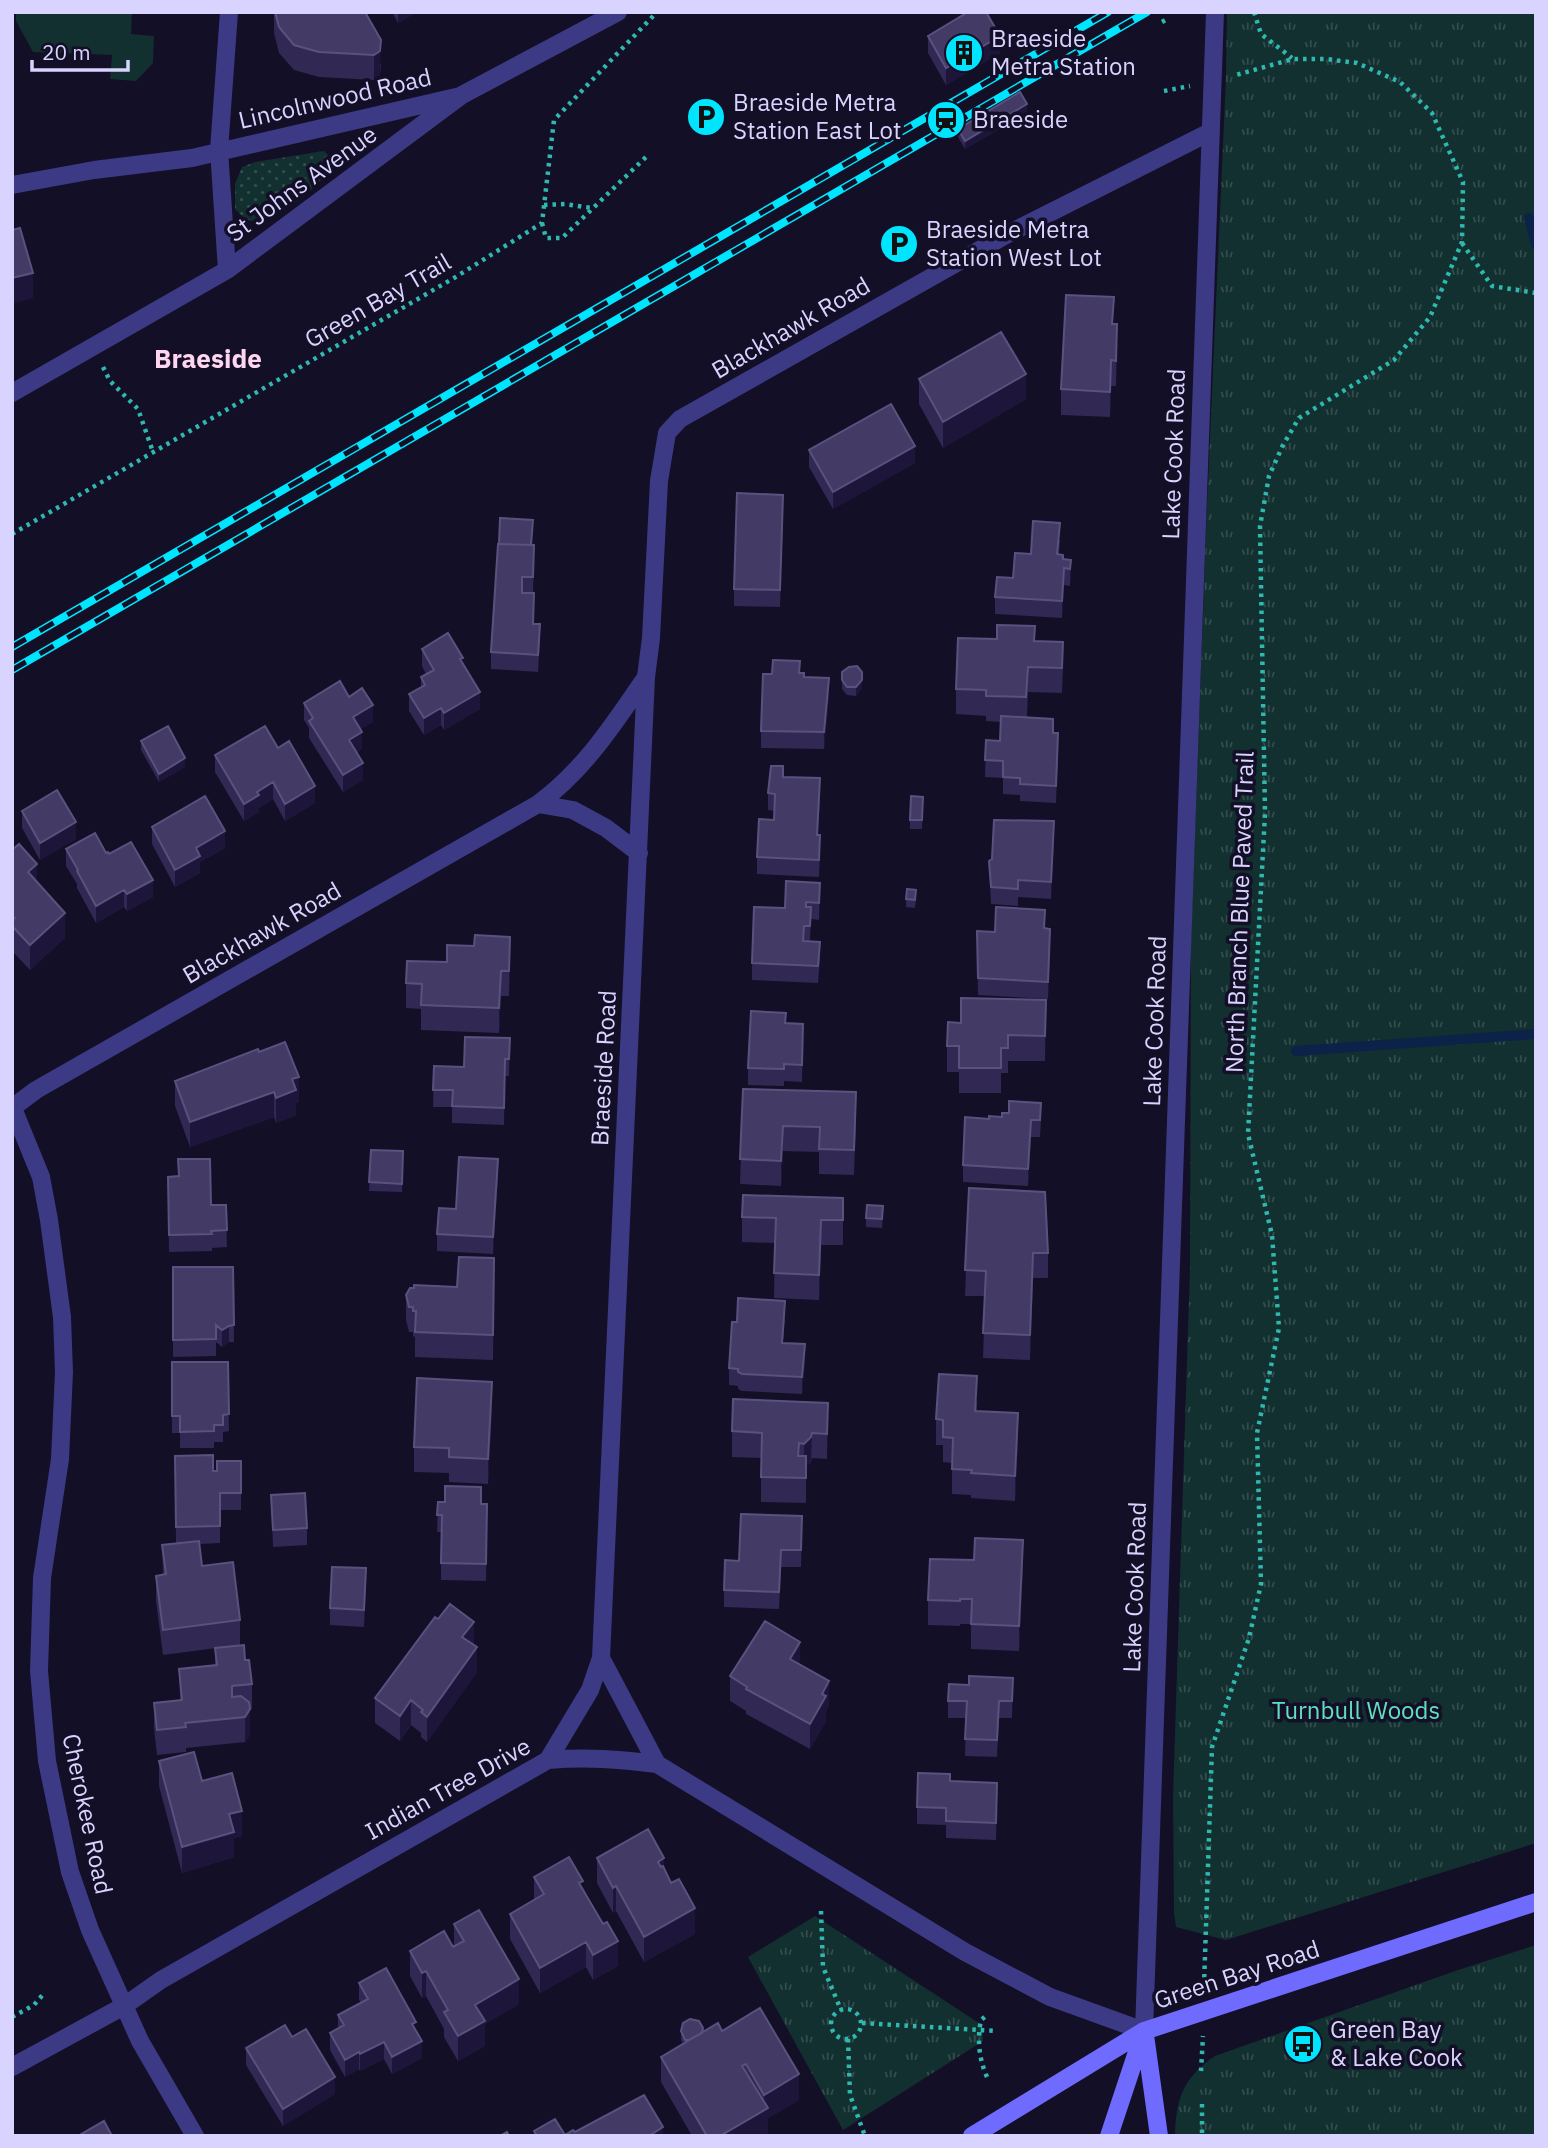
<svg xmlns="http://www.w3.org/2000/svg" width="1548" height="2148" font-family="'IBM Plex Sans',sans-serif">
  <defs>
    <pattern id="grass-dots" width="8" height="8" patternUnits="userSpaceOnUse" patternTransform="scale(1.75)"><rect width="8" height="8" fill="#12302f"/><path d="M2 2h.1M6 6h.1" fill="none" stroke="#344d4e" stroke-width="1.8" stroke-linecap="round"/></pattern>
    <pattern id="park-tufts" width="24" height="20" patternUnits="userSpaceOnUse" patternTransform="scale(1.75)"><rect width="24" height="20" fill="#12302f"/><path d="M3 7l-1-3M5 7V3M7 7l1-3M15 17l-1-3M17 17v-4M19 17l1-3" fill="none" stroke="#344d4e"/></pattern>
  </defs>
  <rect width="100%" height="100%" fill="#130f26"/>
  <path fill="url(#grass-dots)" d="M324,151L331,158C331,161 331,167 329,169C320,187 273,224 253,221C245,220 241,215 235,209V184L242,167L255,162Z"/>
  <path fill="url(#park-tufts)" d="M1227,12H1536V1843L1226,1940L1176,1927L1174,1913L1173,1796L1190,1268L1191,940L1207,506L1226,77Z
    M815,1916L982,2025L983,2041L843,2130L748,1957Z
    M1536,1945V2136H1175C1176,2098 1183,2078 1215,2056L1458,1970Z"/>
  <path fill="#12302f" d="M16,12H132L131,34L154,36L153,63L136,81L110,79L112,55L33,52L16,21Z"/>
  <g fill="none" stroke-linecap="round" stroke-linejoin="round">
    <path stroke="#0c2248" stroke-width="10" d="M1529,218L1536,245
      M1296,1051L1536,1034"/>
    <path stroke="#2fb8b0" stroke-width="4.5" stroke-dasharray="3.5 5" stroke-linecap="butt" d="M1254,12L1261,34L1292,58
      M1162,22L1167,19
      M1164,91L1190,86
      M544,205L565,204L592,208
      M542,223L546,238H562L647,156
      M1462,243L1492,286L1536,293
      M103,367L110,381L138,409L153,452
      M12,534L454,278L542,223L554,120L657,12
      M821,1911L823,1967L841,2010
      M1204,1986L1212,1747L1249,1638L1261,1584L1257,1433L1279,1328L1272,1235L1248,1134L1265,813L1260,526L1269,476L1283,445L1299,418L1394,360L1430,317L1462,242L1463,182L1432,113L1400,82L1357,63L1326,59H1293L1236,75
      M831 2024a15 15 0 1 1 30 0a15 15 0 1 1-30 0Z
      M12,2017L34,2005L45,1992
      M862,2023L997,2031
      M848,2039L850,2095L865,2136
      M1201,2071L1203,2036
      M987,2077C979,2059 977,2040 981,2020L987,2015
      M1202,2104V2136"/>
    <path stroke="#3d3a85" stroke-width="18" d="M12,185L94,170L192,158L456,97
      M227,270L219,150L229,12
      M12,393L227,270L462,95L618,12
      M538,804C585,769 613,725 646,677
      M12,1106L41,1177L49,1220L62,1317L64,1372L60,1459L42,1578L39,1671L47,1761L70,1872L90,1930L140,2041L195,2136
      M12,1108L36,1090L538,804L573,810L606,828L639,853
      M601,1658L657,1764
      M548,1760L590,1690L601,1658L646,677L651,638L659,481L667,433L680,419L1006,235L1210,132
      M12,2067L124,2006L161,1980L548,1760C587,1757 618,1759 657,1764L965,1952L1050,1997L1144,2031"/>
    <path stroke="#3d3a85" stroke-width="18" d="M1144,2031L1215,12"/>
    <path stroke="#6f6bff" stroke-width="18" d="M1145,2035L1159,2136
      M972,2136L1144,2031L1536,1902
      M1109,2136L1144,2031"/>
    <defs>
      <path id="rail" d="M12,647L1108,12
        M12,670L1147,12"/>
    </defs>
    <use href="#rail" stroke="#00e5ff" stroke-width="8"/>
    <use href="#rail" stroke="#130f26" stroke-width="5" stroke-dasharray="16" stroke-linecap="butt"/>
  </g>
  <path fill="#312854" d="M274,12H365L381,65L380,76L374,80L319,77L294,70L279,53L274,33Z
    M392,12H417L398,23Z
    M928,36L1000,53L946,85L928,53Z
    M1027,113L965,149L958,137V129Z
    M1114,324L1117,350L1116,386H1111L1110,417L1061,415V389Z
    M919,379L1026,399L943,448L919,404Z
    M809,450L915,463L833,509L809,467Z
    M783,512L780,607L734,606V589Z
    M1060,540L1059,554L1063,559L1071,560L1070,586L1064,585L1062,618L995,614V597L1013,578L1031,554Z
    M532,545L534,562L533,593L534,624L540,641L538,672L491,669V652Z
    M1035,641L1063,668L1062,693L1028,692L1027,717L1053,733L1058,750L1056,803L1020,801V795L1003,794V778L985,777L986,740L1000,741L1001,722L986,721V716L956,714V689Z
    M422,649L463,664L480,709L444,730L441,725L424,735L409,711V694L421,687V677L426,674L422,666Z
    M842,672L862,688L856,696L847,695L842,689Z
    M800,673L804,677L829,695L824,749L761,748V731L772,674Z
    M349,697L373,722L361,729L362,749L357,752L363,780L343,792L309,738V728L304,720V703Z
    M141,741L185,767L159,782L141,750Z
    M278,748L315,803L285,821L273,799L259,808V812L244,821L215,772V755Z
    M783,777L820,795L818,835L820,852L819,877L757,874V857L774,820L775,811L768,810V793Z
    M923,797L922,829H910V820Z
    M22,811L76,839L40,860L22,828Z
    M152,827L225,848L200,862V873L175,887L152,844Z
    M1054,838L1051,899L1018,897V906L991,904L989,861Z
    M66,849L109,854L153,897L127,911L124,907L96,923L77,888V884L66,866Z
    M12,850L37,882L65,938L30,970L12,951Z
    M820,883L819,920L811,919L810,941L820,959L818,983L752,980V963L785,908Z
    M916,898L915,908L906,907V899Z
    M1044,928L1050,946L1048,999L978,995L977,931L995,932Z
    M447,962H510L509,996H501L499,1033L421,1030V1009L406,1008V983Z
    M1046,1000L1045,1061H1008V1073H1001V1093H959V1072H947V1046L961,1023Z
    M786,1023L803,1041L802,1082L784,1081V1086L748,1085V1068Z
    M510,1038L509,1076H505L504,1125L452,1123V1107H433L434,1066L464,1067Z
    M259,1052L299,1102L296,1103V1115L276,1123L274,1117L190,1147L175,1106V1081Z
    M743,1089L856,1117L854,1175L819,1174V1152L783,1151L781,1186L740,1184Z
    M989,1119L1041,1120L1040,1137H1031L1028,1186L963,1182V1165Z
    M371,1150L403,1151L402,1192L369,1191Z
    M498,1176L493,1254L437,1251V1234Z
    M168,1177L211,1205H226L227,1247L212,1248V1251L169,1252Z
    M969,1188L1048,1253V1278H1033L1030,1360L983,1358L985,1296H965Z
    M843,1198V1245H821L819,1300L774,1298L775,1243L742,1242V1217Z
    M883,1214L882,1228L866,1227V1218Z
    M173,1267H233L234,1342H229L222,1347L216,1342V1356L173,1357Z
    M494,1284L493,1360L415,1357V1336L413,1337V1332H409L406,1320V1295L457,1287Z
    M785,1318L783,1343L805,1361L802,1394L742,1391L738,1389V1386L729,1385V1368Z
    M172,1362H228L229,1431L223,1432V1442H214V1448H180V1433H172Z
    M977,1401V1411L1018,1438L1015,1501L971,1498V1495L952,1494V1463L943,1462V1445H936V1419Z
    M828,1403L827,1459L812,1458L811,1463L806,1466V1503L761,1502V1458L732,1457V1431Z
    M492,1407L488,1484L449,1482V1473L414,1472V1447Z
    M175,1456L213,1471H217L241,1461V1510H220V1543L199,1544L202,1566L240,1620V1645L163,1655L156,1601V1576L163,1575L162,1545L176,1543Z
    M271,1495L307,1528V1545L273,1547Z
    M438,1502L487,1504L486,1581L441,1580V1532H437Z
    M802,1533L801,1567H781L779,1609L724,1607V1590L739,1561Z
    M1023,1565L1019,1651L971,1649V1624H960V1626L928,1625V1600Z
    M366,1585L364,1627L330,1625V1608Z
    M474,1645L477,1672L427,1742L421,1737V1733L411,1725L400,1741L375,1723V1698Z
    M215,1648L245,1660L252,1684V1709L250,1710V1735L245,1742L186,1748V1752L157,1755L154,1728V1703L180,1700L179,1669L215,1665Z
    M800,1665L829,1706L826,1711V1721L810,1749L746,1714V1711L730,1701V1676Z
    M1013,1678L1012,1718H999L997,1757L965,1756L966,1718H948V1701L969,1685Z
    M159,1761L202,1781L242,1836L234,1838V1857L182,1873L159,1786Z
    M997,1800L996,1840L946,1838V1825L917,1824V1807Z
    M597,1858L664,1868L695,1934L644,1962L616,1911L613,1913L597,1883Z
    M534,1877L583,1888L618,1966L593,1980L586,1967L540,1993L510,1939V1914L534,1900Z
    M454,1924L519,2004L485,2024V2046L458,2061L444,2037V2029L426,1996L422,1998L410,1976V1951L454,1946Z
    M359,1983L416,2031L422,2058L392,2074L384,2059L360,2071L359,2069L345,2077L330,2050V2033L338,2028V2015L361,2003L359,2000Z
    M681,2031L703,2032L722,2031L799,2100L768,2118V2133L763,2136H692L661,2082V2057L683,2044L681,2040Z
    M292,2037L335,2094L283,2126L246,2065V2048Z"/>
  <path fill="#1d163a" d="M398,12H417L398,23Z
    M1000,36V53L946,85V68Z
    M381,40L380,76L374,80V55Z
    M1027,104V113L965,149V141Z
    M33,273V298L12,304V278Z
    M1117,324V350L1116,386V361Z
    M1111,360V386L1110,417V392Z
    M1026,374V399L943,448V422Z
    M915,446V463L833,509V492Z
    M1064,568V585L1062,618V601Z
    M829,678V695L824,749V732Z
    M862,680V688L856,696V687Z
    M480,692V709L444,730V713Z
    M373,705V722L353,734V717Z
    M441,708V725L424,735V718Z
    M362,732V749L349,757V740Z
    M185,758V767L159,782V774Z
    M363,763V780L343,792V775Z
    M820,778V795L817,852V835Z
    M273,782V799L259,808V812L244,821V804L257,792Z
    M315,786V803L285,821V804Z
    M1054,821V838L1051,899V882Z
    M76,822V839L40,860V843Z
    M225,831V848L200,862V873L175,887V870L196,848Z
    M37,864V889L28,872Z
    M153,880V897L127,911V894Z
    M124,890V907L96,923V906Z
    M65,913V938L30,970V945Z
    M1050,929V946L1048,999V982Z
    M510,937V962L509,996V971Z
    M501,971V996L499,1033V1008Z
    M299,1077V1102L296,1103V1115L276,1123V1098L292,1079Z
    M274,1092V1117L190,1147V1122Z
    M1031,1120V1137L1028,1186V1169Z
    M783,1126V1151L781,1186V1161Z
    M498,1159V1176L493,1254V1237Z
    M821,1220V1245L819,1300V1275Z
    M1033,1253V1278L1030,1360V1335Z
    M229,1326V1342L222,1347V1330Z
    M805,1344V1361L802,1394V1377Z
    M492,1382V1407L488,1484V1459Z
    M1018,1413V1438L1015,1501V1476Z
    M812,1433L811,1463L806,1466V1503V1467L804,1469V1444Z
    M1023,1540V1565L1019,1651V1626Z
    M474,1622V1647L462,1637Z
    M800,1642V1667L790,1659Z
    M477,1647V1672L427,1742V1717Z
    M829,1681V1706L826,1711V1721L810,1749V1724L822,1694Z
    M411,1700V1725L400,1741V1716Z
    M250,1709V1735L245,1742V1717Z
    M242,1811V1836L234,1838V1857L182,1873V1847L229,1814Z
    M664,1858V1883L658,1862Z
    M616,1886V1911L613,1913V1888Z
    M695,1908V1934L644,1962V1937Z
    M618,1941V1966L593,1980V1955Z
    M586,1942V1967L540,1993V1968Z
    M426,1971V1996L422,1998V1973Z
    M519,1979V2004L485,2024V2046L458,2061V2036L475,2005Z
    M422,2041V2058L392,2074V2057Z
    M384,2042V2059L360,2071V2054Z
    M359,2052V2069L345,2077V2060Z
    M799,2074V2100L768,2118V2133L763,2136H720L764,2110V2095Z
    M335,2077V2094L283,2126V2109Z
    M663,2127V2136H649Z"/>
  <path fill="#433a66" stroke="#5a527e" stroke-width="2" d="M275,12H365L381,40L380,51L374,55L319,52L294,45L279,27Z
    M968,12H986L1000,36L946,68L928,36Z
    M1020,92L1027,104L965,141L958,129Z
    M20,228L33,273L12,278V230Z
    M1066,295L1114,297L1112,324H1117L1116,361L1111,360L1110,392L1061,389Z
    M1001,332L1026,374L943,422L919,379Z
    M891,404L915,446L833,492L809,450Z
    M737,493L783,495L780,590L734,589Z
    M500,518L533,520L531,545L499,544Z
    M1033,521L1060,523L1057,554L1063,555V559L1071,560L1070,569L1064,568L1062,601L995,597L997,577L1013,578L1015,553L1031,554Z
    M498,544L534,545L533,577H522V593H534L533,624H540L538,655L491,652Z
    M997,625L1035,626L1034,641L1063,642L1062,668L1028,667L1026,697L986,696V690L956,689L958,638L997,639Z
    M448,633L463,658L460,659L480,692L444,713L441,708L424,718L409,694L425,685L421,677L434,670L422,649Z
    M773,660L800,661L799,673H804V677L829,678L824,732L761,731L763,674H772Z
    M857,666L862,672V680L856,687H847L842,680V672L849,667Z
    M340,681L349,697L362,688L373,705L353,717L362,732L349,740L363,763L343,775L309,721L313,718L304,703Z
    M1001,716L1053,719V733H1058L1056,786L1020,784V778L1003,777V761L985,760L986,740L1000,741Z
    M168,726L185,758L159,774L141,741Z
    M265,726L278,748L289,741L315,786L285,804L273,782L257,792L259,795L244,804L215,755Z
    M771,766H783V777L820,778L817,835H820L819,860L757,857L759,819L774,820L775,794L768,793Z
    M57,790L76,822L40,843L22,811Z
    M205,796L225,831L196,848L200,856L175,870L152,827Z
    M911,796L923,797L922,820H910Z
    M994,820L1054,821L1051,882L1018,880V889L991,887L989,861L992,859Z
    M95,833L106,853L108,852L109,854L131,842L153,880L127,894L124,890L96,906L77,871L78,870L66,849Z
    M19,844L37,864L28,872L65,913L30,945L12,926V920L15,918L12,916V850Z
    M786,881L820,883L819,903L806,902V907H811L810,926H804L803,941L820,942L818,966L752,963L754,907L785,908Z
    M907,889L916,890L915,900L906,899Z
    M996,907L1045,910L1044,928L1050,929L1048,982L978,978L977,931L995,932Z
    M475,935L510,937L509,971H501L499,1008L421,1005L422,984L406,983L407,961L447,962V945L474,946Z
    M961,998L1046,1000L1045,1036L1008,1035V1048H1001V1068H959V1046H947L948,1022L961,1023Z
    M751,1011L786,1013L785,1023L803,1024L802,1065L784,1064V1069L748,1068Z
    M465,1037L510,1038L509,1059H505L504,1108L452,1106L453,1090H433L434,1066L464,1067Z
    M285,1042L299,1077L292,1079L296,1090L276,1098L274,1092L190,1122L175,1081L258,1049L259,1052Z
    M743,1089L856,1092L854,1150L819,1149L820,1127L783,1126L781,1161L740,1159Z
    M1009,1101L1041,1103L1040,1120H1031L1028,1169L963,1165L965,1117L989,1119V1116L1002,1117V1113H1009Z
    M371,1150L403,1151L402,1184L369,1182Z
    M459,1157L498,1159L493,1237L437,1234L439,1208L456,1209Z
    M178,1159H210L211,1205H226L227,1230L211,1231L212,1234L169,1235L168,1177L179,1176Z
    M969,1188L1045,1192L1048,1253H1033L1030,1335L983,1333L986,1271L965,1270Z
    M743,1195L843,1198V1220H821L819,1275L774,1273L776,1218L742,1217Z
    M867,1205L883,1206L882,1219L866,1218Z
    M459,1257L494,1258L493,1335L415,1332L416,1311H413V1307H409L406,1295L410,1288H414V1285L457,1287Z
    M173,1267H233L234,1325L229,1326L222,1330L216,1325V1339L173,1340Z
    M738,1298L785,1301L782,1343L805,1344L802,1377L742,1374L738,1372V1369L729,1368L732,1322H737Z
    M172,1362H228L229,1414L223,1415V1425H214V1431L180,1432V1416H172Z
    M939,1374L977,1376L975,1411L1018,1413L1015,1476L971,1473L972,1470L952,1469L953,1438L943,1437V1420L936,1419Z
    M417,1378L492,1382L488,1459L449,1457V1448L414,1447Z
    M733,1399L828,1403L827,1434L812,1433L811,1437L804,1444L799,1443L798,1456H806V1478L761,1477L762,1433L732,1431Z
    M213,1455V1471H217V1461H241V1493H220V1526L176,1527L175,1456Z
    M445,1486L481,1487V1504H487L486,1564L441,1563L442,1515H437L438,1502H445Z
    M305,1493L307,1528L273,1530L271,1495Z
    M741,1514L802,1516L801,1550H781L779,1592L724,1590L725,1560L739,1561Z
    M975,1538L1023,1540L1019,1626L971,1624L972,1599H960V1601L928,1600L930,1559L974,1560Z
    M199,1541L202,1566L233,1562L240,1620L163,1630L156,1576L166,1574L162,1545Z
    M332,1567L366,1568L364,1610L330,1608Z
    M450,1604L474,1622L462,1637L477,1647L427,1717L421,1712L423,1710L411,1700L400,1716L375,1698L435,1617L438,1619Z
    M765,1621L800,1642L790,1659L829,1681L822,1694L826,1696L810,1724L746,1689L747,1687L730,1676Z
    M244,1645L245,1660H249L252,1684L232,1686V1697L241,1696L249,1702L250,1709L245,1717L185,1723L186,1727L157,1730L154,1703L182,1700L179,1669L217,1665L215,1648Z
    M969,1676L1013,1678L1012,1701H999L997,1740L965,1739L967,1701H948L949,1684L969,1685Z
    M194,1752L202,1781L232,1773L242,1811L229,1814L234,1832L182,1847L159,1761Z
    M918,1773L950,1774V1781L997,1783L996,1823L946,1821V1808L917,1807Z
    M648,1829L664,1858L658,1862L661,1867L663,1866L671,1883L679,1879L695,1908L644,1937L616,1886L613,1888L597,1858Z
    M569,1857L583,1881L579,1883L603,1924L607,1922L618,1941L593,1955L586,1942L540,1968L510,1914L544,1894L534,1877Z
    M479,1910L519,1979L475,2005L485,2021L458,2036L444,2012L448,2010L426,1971L422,1973L410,1951L444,1931L453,1947L464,1941L454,1924Z
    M386,1968L416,2022L412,2024L422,2041L392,2057L384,2042L360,2054L359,2052L345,2060L330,2033L344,2025L338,2015L368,1999L359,1983Z
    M760,2008L799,2074L764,2095L746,2064L742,2066L768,2108L720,2136H707L661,2057L718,2023L722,2031Z
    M690,2019L699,2021L703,2028L702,2033L689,2040H685L681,2031L683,2023Z
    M285,2025L292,2037L306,2029L335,2077L283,2109L246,2048Z
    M644,2095L663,2127L649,2136H537L534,2131L555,2119L565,2135L573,2130L575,2132Z
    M104,2121L112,2136H78Z
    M507,2132L509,2136H500Z"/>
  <defs>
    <symbol id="building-disc" viewBox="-11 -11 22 22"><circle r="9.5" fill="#00e5ff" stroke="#130f26"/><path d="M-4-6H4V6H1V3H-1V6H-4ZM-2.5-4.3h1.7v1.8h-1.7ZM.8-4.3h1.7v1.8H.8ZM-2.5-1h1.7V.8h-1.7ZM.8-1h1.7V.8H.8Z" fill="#111"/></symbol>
    <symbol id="parking-disc" viewBox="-11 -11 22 22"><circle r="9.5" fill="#00e5ff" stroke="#130f26"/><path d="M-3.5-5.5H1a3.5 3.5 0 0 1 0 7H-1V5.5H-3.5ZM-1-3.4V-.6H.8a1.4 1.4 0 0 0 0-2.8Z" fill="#111"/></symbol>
    <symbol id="station-disc" viewBox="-11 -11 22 22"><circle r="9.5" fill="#00e5ff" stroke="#130f26"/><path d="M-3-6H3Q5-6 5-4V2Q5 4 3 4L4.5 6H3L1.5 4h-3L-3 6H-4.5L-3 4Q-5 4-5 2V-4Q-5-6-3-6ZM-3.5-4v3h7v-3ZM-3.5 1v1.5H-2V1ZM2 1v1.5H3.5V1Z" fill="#111"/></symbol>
    <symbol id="bus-disc" viewBox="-11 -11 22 22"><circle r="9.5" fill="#00e5ff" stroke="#130f26"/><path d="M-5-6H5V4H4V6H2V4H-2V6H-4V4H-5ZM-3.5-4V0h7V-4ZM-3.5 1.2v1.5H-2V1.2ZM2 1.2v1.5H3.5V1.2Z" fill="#111"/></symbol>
  </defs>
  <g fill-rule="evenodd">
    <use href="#building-disc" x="942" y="31" width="44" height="44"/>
    <use href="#parking-disc" x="684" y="95" width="44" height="44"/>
    <use href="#station-disc" x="924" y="98" width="44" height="44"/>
    <use href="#parking-disc" x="877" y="222" width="44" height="44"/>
    <use href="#bus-disc" x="1281" y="2022" width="44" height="44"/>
  </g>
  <g text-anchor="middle" stroke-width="7" stroke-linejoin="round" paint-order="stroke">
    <g font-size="24" fill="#d9d4ff" stroke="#130f26" text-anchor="start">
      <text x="991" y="47">Braeside<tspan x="991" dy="28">Metra Station</tspan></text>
      <text x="733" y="111">Braeside Metra<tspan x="733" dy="28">Station East Lot</tspan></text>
      <text x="973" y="128">Braeside</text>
      <text x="926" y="238">Braeside Metra<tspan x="926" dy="28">Station West Lot</tspan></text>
      <text x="1330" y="2038">Green Bay<tspan x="1330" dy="28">&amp; Lake Cook</tspan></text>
    </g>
    <g font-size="24" fill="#d9d4ff" stroke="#130f26">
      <text transform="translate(335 99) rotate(-13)" y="8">Lincolnwood Road</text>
      <text transform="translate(302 184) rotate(-36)" y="8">St Johns Avenue</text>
      <text transform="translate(378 301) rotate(-30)" y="8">Green Bay Trail</text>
      <text transform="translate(791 328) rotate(-30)" y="8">Blackhawk Road</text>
      <text transform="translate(1174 454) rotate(-88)" y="8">Lake Cook Road</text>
      <text transform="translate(1240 912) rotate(-88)" y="8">North Branch Blue Paved Trail</text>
      <text transform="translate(262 933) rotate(-30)" y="8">Blackhawk Road</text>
      <text transform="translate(1155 1021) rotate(-88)" y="8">Lake Cook Road</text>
      <text transform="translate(604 1068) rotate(-87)" y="8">Braeside Road</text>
      <text transform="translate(1135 1587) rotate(-88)" y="8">Lake Cook Road</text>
      <text transform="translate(448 1789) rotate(-29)" y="8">Indian Tree Drive</text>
      <text transform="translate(87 1814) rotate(78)" y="8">Cherokee Road</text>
      <text transform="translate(1237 1975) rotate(-18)" y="8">Green Bay Road</text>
    </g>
    <g font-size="24" fill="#5fe0c0" stroke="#130f26">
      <text x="1356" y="1719">Turnbull Woods</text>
    </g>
    <g font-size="26" font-weight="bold" fill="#ffd6f0" stroke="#130f26">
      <text x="208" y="368">Braeside</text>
    </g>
  </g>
  <rect width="1548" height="2148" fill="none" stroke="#d9d4ff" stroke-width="28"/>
  <path d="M32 60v10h96v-10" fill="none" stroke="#d9d4ff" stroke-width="3.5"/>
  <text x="42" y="60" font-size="21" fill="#d9d4ff" stroke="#130f26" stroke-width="5" paint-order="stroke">20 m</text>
</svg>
